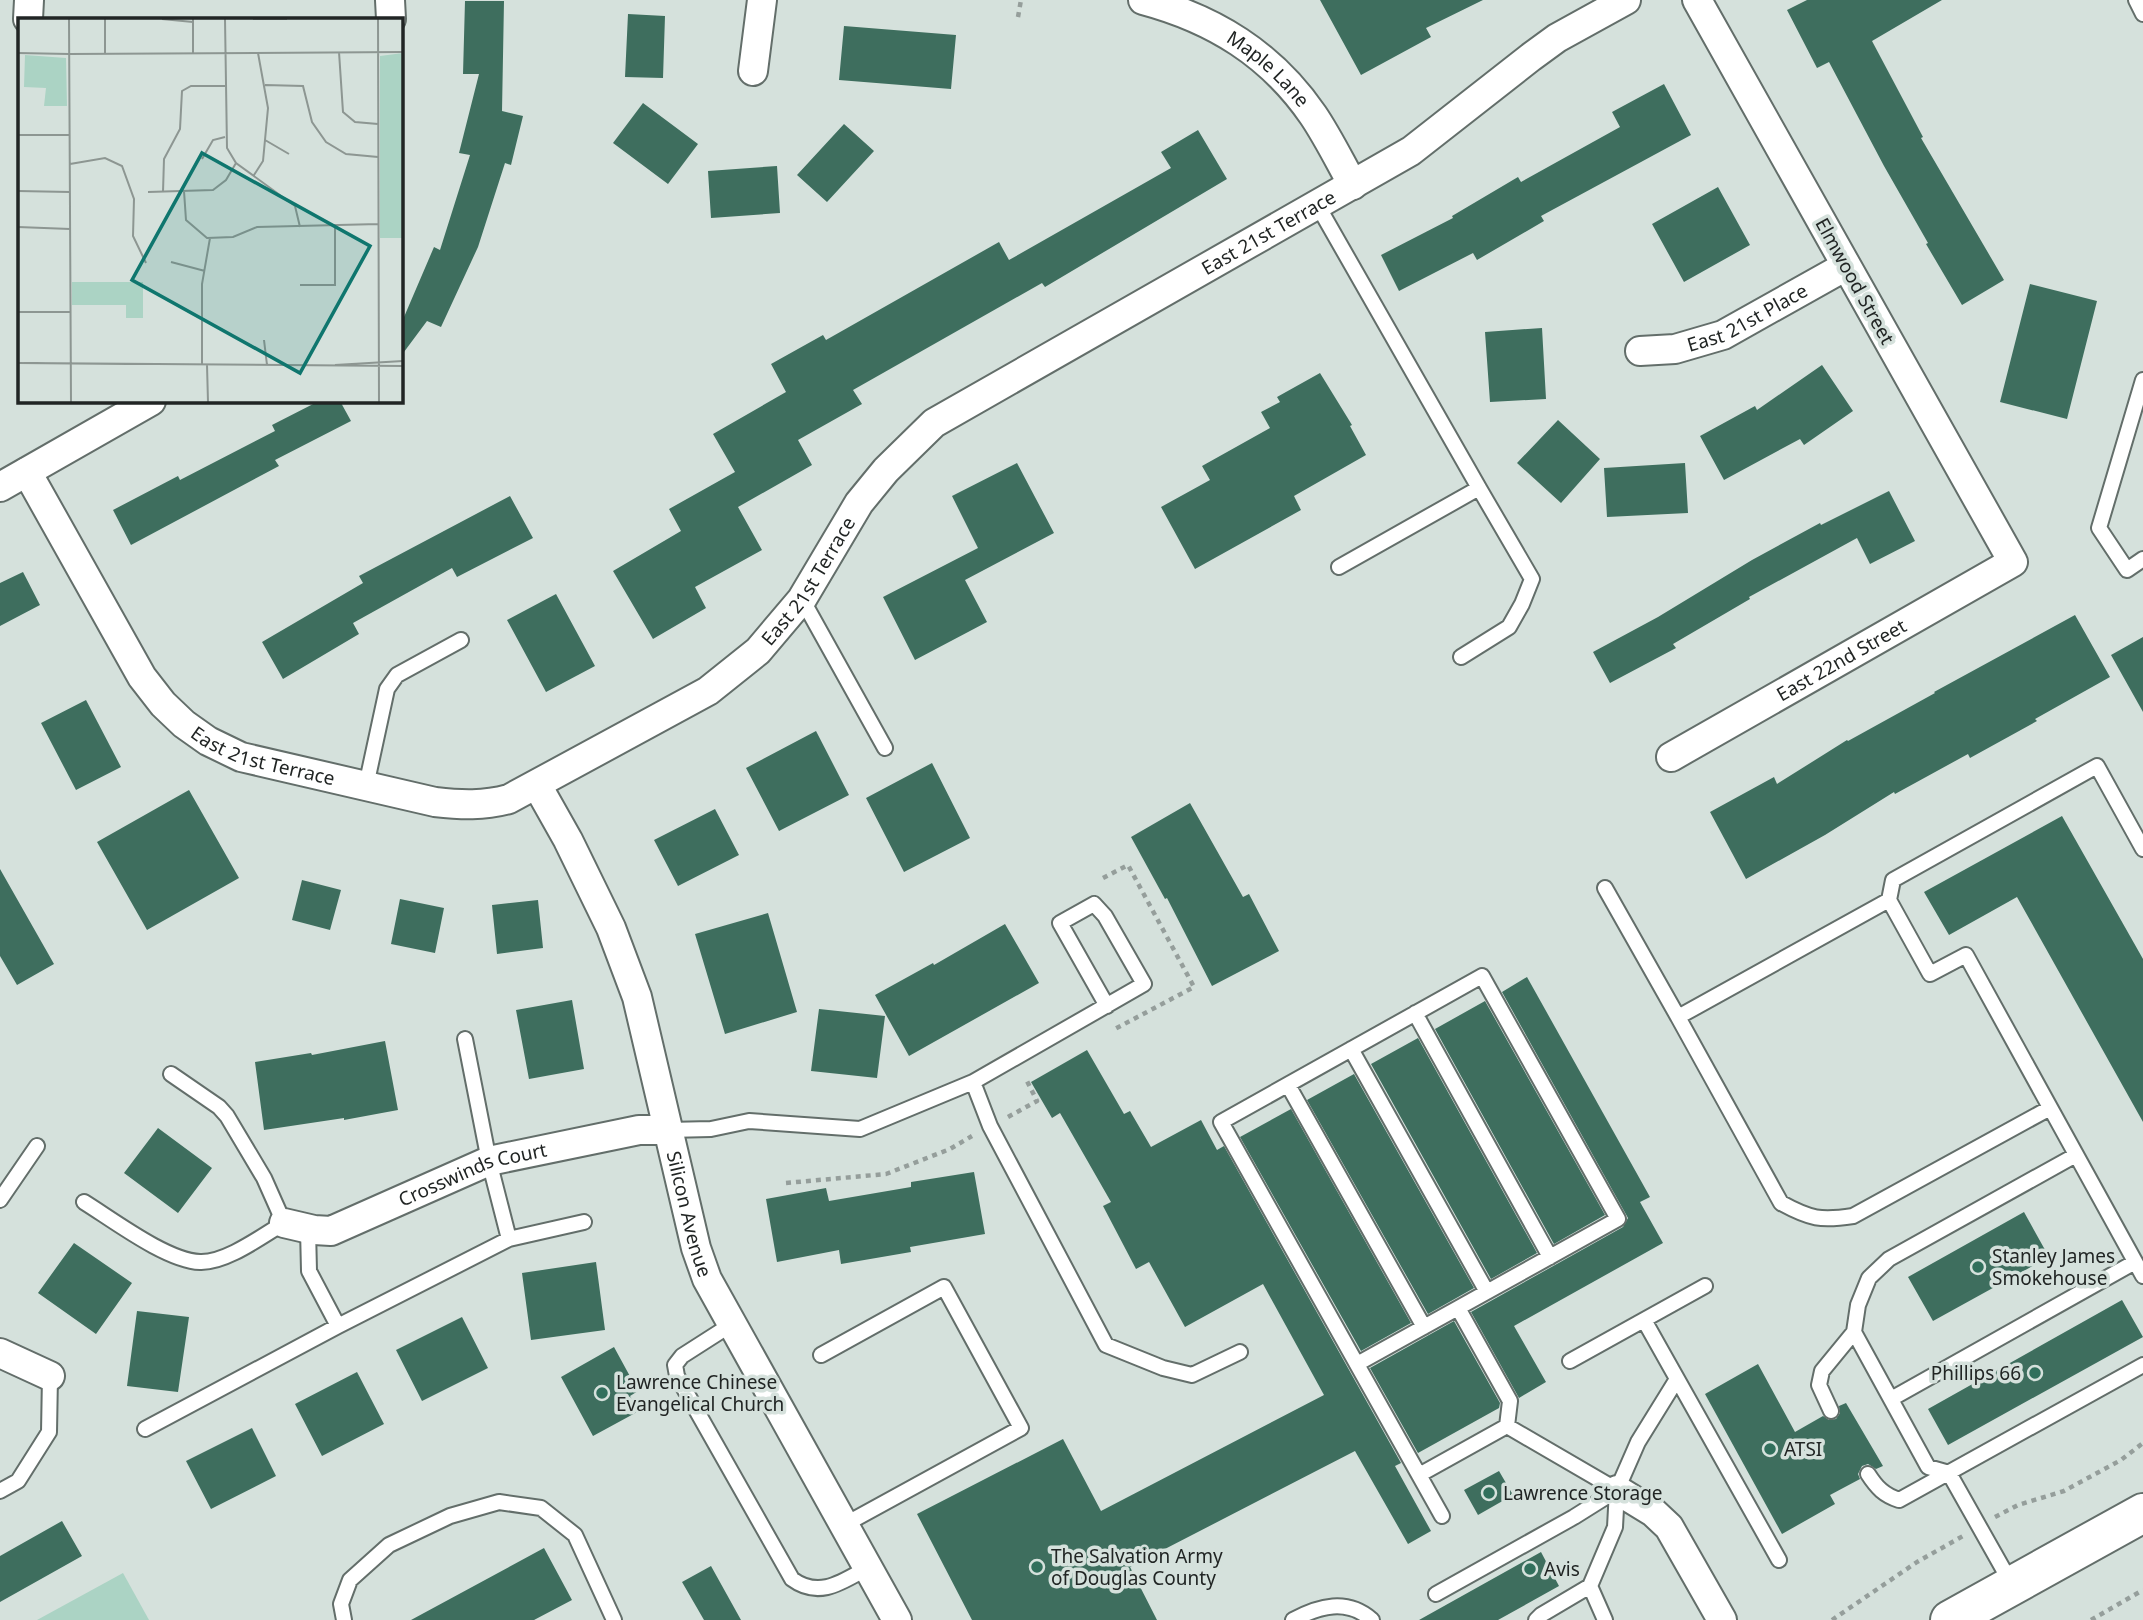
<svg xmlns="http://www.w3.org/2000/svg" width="2143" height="1620" font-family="'Noto Sans',sans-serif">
  <rect width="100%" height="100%" fill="#d5e1dc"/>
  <path fill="#abd3c4" d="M123,1573L149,1620H37Z"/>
  <path fill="#3e6e5e" d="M1320,0H1483L1426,28L1431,37L1361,75Z
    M1807,0H1942L1872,41L1923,137L1921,138L2004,280L1962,305L1926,244L1928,243L1884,166L1829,62L1817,68L1787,10Z
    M465,1H504L502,111L523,116L511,165L505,163L478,247L441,327L427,321L401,356V324L434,247L440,250L470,155L459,153L479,74H463Z
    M628,14L665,16L663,78L625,77Z
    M844,26L956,35L951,89L839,80Z
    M1664,84L1691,135L1541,216L1544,221L1477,260L1473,253L1399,291L1381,255L1453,218L1452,216L1518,177L1521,182L1620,127L1612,112Z
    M643,103L698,144L668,184L613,143Z
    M844,124L874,151L827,202L797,175Z
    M1198,130L1227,179L1045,287L1042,283L853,390L862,404L798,440L812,465L738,507L762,550L695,587L706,608L653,639L613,571L681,531L669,509L735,472L713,434L786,392L771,364L823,335L826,340L999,242L1009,260L1171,168L1161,152Z
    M777,166L780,213L711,218L708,171Z
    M1718,187L1750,245L1684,282L1652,224Z
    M2030,284L2097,301L2067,419L2000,402Z
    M1542,328L1546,399L1490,402L1485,332Z
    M1822,365L1853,411L1804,445L1800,439L1724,480L1700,436L1755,406L1757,410Z
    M1320,373L1352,425L1350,426L1366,455L1294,496L1301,510L1195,569L1161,507L1210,480L1202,466L1270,428L1261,412L1280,402L1277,397Z
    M319,401H340L351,421L275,460L279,466L131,545L113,510L178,476L180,480L275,431L272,425Z
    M1558,420L1600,459L1561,503L1517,463Z
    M1017,463L1054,533L965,580L987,622L915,660L883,597L978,548L952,496Z
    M1685,463L1688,513L1607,517L1604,468Z
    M1889,491L1915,541L1870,564L1857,538L1749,597L1750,599L1673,644L1676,648L1610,683L1593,652L1658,617L1752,560L1820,523L1821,525Z
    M510,496L533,538L457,577L452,568L353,623L359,634L283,679L262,642L363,583L359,576Z
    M23,572L40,605L0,626V583Z
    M556,594L595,666L546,692L507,620Z
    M2075,615L2110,677L2035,719L2037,721L1970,758L1968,754L1895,794L1894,792L1825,835L1746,879L1710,812L1774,777L1777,784L1847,740L1848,741L1935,693L1934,692Z
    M2143,637V712L2111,655Z
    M86,700L121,767L76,790L41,723Z
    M816,731L849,795L779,831L746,768Z
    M932,763L970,838L904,872L866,798Z
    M189,790L239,878L147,930L97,842Z
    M1190,803L1243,897L1249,894L1279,951L1212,986L1167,898L1165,899L1131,837Z
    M715,809L739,855L678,886L654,840Z
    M2062,816L2143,959V1122L2017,897L1949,935L1924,892Z
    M0,869L54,964L17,985L0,956Z
    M302,880L341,890L330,930L292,920Z
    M400,899L444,908L435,953L391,944Z
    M538,900L543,948L497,954L492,905Z
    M768,913L797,1012L725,1034L695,934Z
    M1005,924L1039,983L909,1056L875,995L933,963L934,965Z
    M1527,977L1650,1197L1640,1202L1663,1243L1514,1326L1546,1382L1519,1398L1471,1312L1623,1227L1628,1218L1502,992Z
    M572,1000L584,1069L529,1079L516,1010Z
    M1485,1001L1605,1215L1554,1244L1435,1029Z
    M819,1009L885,1016L877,1078L811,1071Z
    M1418,1038L1537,1253L1491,1279L1371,1064Z
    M385,1041L398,1110L344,1120V1118L264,1130L255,1062L311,1053L312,1055Z
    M1087,1050L1124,1114L1130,1111L1151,1147L1201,1120L1217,1150L1224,1146L1401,1463L1395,1466L1431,1531L1408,1544L1355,1451L1130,1567L1157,1620H972L917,1514L1063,1439L1101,1511L1324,1395L1263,1284L1185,1327L1149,1262L1136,1269L1103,1206L1111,1202L1060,1113L1052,1118L1031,1082Z
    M1354,1074L1474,1288L1428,1314L1307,1100Z
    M1291,1109L1411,1323L1361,1351L1240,1137Z
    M158,1128L212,1168L178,1213L124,1173Z
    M974,1172L985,1234L910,1247L911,1252L841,1264L839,1250L777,1262L766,1199L826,1188L829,1201L911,1187V1182Z
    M2024,1212L2049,1257L1933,1321L1908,1277Z
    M74,1243L132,1283L96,1334L38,1293Z
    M596,1262L605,1330L531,1340L522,1273Z
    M2122,1300L2143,1337L1948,1445L1928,1409Z
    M137,1311L189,1317L178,1392L127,1386Z
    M462,1317L488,1368L422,1401L396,1350Z
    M1454,1321L1500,1403L1499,1408L1418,1453L1370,1368Z
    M614,1347L638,1391L630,1396L639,1411L593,1436L561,1377Z
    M1758,1364L1795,1432L1823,1416L1829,1420L1836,1419L1840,1413L1839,1406L1846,1403L1883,1466L1876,1469L1868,1464L1862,1466L1858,1474L1860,1479L1830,1495L1835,1504L1782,1534L1705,1394Z
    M357,1372L384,1424L322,1456L295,1404Z
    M252,1428L276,1476L211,1509L186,1461Z
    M1499,1471L1513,1495L1478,1515L1464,1490Z
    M62,1521L82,1556L0,1602V1556Z
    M544,1548L572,1600L534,1620H411Z
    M1541,1552L1559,1586L1498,1620H1419Z
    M711,1566L741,1620H704L682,1582Z"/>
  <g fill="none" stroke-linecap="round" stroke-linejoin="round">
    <defs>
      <path id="lane" d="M2136,0L2143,14
        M1318,206L1479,488L1339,567
        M2143,380L2099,528L2127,570L2143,559
        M802,599L885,748
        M1461,657L1509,627L1522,604L1532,579L1479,488
        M366,786L387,689L397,675L461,640
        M1605,888L1678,1017
        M1889,900L1893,880L2097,766L2143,849
        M1415,1013L1550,1257
        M465,1039L489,1161L509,1239
        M1351,1049L1487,1292
        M973,1082L1144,984L1105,916L1094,904L1060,923L1107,1006
        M1288,1085L1424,1327
        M2050,1108L1853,1216C1821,1221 1810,1219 1781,1203L1678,1017L1889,900L1930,974L1966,955L2143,1276
        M668,1130L711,1129L749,1121L860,1129L973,1082L990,1126L1106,1345L1163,1368L1192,1375L1240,1352
        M0,1200L37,1146
        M84,1202C113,1220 167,1261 200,1262C226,1263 262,1236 284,1223L264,1178L227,1116L219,1107L171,1074
        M308,1229L309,1271L338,1326
        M1644,1320L1779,1560
        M732,1324L682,1356L675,1365L677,1376L792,1579C819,1599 842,1582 867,1568
        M821,1355L944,1287L1021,1428L844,1525
        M1570,1361L1705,1286
        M1357,1364L1458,1308
        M1891,1399L2135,1262
        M1831,1411L1819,1385L1822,1371L1854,1332
        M1507,1426L1510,1401L1458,1308L1618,1219L1482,976L1221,1122L1419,1475L1507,1426L1617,1490
        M145,1429L338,1326L509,1239L584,1222
        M1868,1474C1877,1488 1884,1495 1899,1500L2143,1365
        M1419,1475L1442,1516
        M0,1491L18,1481L49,1432L50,1376
        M2011,1583L1949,1473L1928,1467L1854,1332L1858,1305L1869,1278L1889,1259L2076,1155
        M1590,1586L1605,1620
        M1436,1594L1574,1517L1617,1490
        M344,1620L341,1604L350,1580L389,1545L450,1516L499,1502L541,1508L575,1535L614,1620
        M1293,1620C1319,1606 1347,1598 1372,1620
        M1536,1620L1541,1615L1590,1586L1615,1527L1617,1490L1638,1442L1677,1379"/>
      <g id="street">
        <path d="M390,0L391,19"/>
        <path id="s1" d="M1143,0C1214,19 1271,54 1313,115C1328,137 1340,162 1353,185"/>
        <path d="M28,19L29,0"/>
        <path d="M753,71L762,0"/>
        <path id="s2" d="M1640,351L1675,349L1723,335L1846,266"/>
        <path id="s3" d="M27,472L142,677L163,704L184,724L208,741L241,757L435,802C461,805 484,806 509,799L708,691L758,651L802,599L859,503L886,470L934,423L1411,151L1531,57L1557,38L1626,0"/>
        <path d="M0,487L151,401"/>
        <path id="s4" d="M1671,757L2013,562L1697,0"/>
        <path id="s5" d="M537,785L568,840L611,928L637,997L696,1248L707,1279L897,1620"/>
        <path id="s6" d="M284,1223L314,1230L331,1231L489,1161L639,1130H668"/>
        <path d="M0,1353L50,1376"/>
        <path d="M1617,1490L1653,1512L1669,1527L1722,1620"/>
      </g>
      <path id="primary" d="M1950,1620L2143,1513"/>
    </defs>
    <use href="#lane" stroke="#636e6a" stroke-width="18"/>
    <use href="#street" stroke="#636e6a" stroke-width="32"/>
    <use href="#primary" stroke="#636e6a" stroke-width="42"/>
    <path stroke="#959e9b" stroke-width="4.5" stroke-dasharray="5 5" stroke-linecap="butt" d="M1018,17L1021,0
      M1103,878L1128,865L1194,987L1113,1030
      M1008,1117L1037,1101L1025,1077
      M786,1183L886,1174L950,1149L972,1136
      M1995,1517L2018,1505L2064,1491L2121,1460L2143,1443
      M1832,1620L1917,1562L1963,1536
      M2091,1620L2143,1590"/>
    <use href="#lane" stroke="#fff" stroke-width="14"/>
    <use href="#street" stroke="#fff" stroke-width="28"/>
    <use href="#primary" stroke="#fff" stroke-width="38"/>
  </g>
  <g fill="#316f5c" stroke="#d5e1dc" stroke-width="2.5">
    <circle cx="1978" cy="1267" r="7"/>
    <circle cx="2035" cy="1373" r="7"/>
    <circle cx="602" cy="1393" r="7"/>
    <circle cx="1770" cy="1449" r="7"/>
    <circle cx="1489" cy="1493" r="7"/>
    <circle cx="1037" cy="1567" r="7"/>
    <circle cx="1530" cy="1569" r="7"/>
  </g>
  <g text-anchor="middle" stroke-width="7" stroke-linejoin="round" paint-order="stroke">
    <g font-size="19" fill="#212524" stroke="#d5e1dc">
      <text dy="7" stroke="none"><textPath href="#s1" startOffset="145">Maple Lane</textPath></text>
      <text dy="7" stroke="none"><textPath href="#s3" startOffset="1603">East 21st Terrace</textPath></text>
      <text transform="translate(1855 281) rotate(61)" y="7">Elmwood Street</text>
      <text dy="7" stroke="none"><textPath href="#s2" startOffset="114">East 21st Place</textPath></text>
      <text dy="7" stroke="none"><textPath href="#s3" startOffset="1015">East 21st Terrace</textPath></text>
      <text dy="7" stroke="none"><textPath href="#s4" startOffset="196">East 22nd Street</textPath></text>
      <text dy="7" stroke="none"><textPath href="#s3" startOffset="385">East 21st Terrace</textPath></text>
      <text dy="7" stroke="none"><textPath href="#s6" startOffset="201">Crosswinds Court</textPath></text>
      <text dy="7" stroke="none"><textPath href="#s5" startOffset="458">Silicon Avenue</textPath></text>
    </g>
    <g font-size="19" fill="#212524" stroke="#d5e1dc" text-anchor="start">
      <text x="1992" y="1263">Stanley James<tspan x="1992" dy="22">Smokehouse</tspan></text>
      <text x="2021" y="1380" text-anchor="end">Phillips 66</text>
      <text x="616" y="1389">Lawrence Chinese<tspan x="616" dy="22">Evangelical Church</tspan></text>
      <text x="1784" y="1456">ATSI</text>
      <text x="1503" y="1500">Lawrence Storage</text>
      <text x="1051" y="1563">The Salvation Army<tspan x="1051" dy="22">of Douglas County</tspan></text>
      <text x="1544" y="1576">Avis</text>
    </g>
  </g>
  <g transform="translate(18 18)">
    <rect width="385" height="385" fill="#d5e1dc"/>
    <path d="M385,35V220H362V38ZM7,37L48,40L49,88H26L28,70L6,69ZM54,264H125V300H108V287H54Z" fill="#abd3c4"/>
    <path fill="none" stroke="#8d9692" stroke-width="2" d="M51,1L53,384M87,1V36M144,1L175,4M175,1V35M207,1L209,130L218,145L277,188L282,209M235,1H269M360,1L361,384M321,34L325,94L337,104L360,106M0,35L51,36M51,36L385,34M247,67L285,68L294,104L308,124L328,136L360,139M0,117H52M247,122L271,136M184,141L195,122L207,119M52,146L87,140L104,148L116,181L115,218L128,245M236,157L245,143L250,90L240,35M0,173L52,174M166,173L168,202L189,220L215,219L239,209L361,206M130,174L195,172L208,162L218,145M145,174L146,141L162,111L164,73L173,68H207M0,209L52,211M153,244L187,253M282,267H317V206M0,294H52M246,322L249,347M0,345L110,346M6,345L385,348M184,347V266L192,220M189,347L190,384M317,347L385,343"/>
    <path fill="#0f766e" fill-opacity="0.15" stroke="#0f766e" stroke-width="3.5" d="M184,135L352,228L282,355L114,262Z"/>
    <rect width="385" height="385" fill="none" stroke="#212524" stroke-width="3.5"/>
  </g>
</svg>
